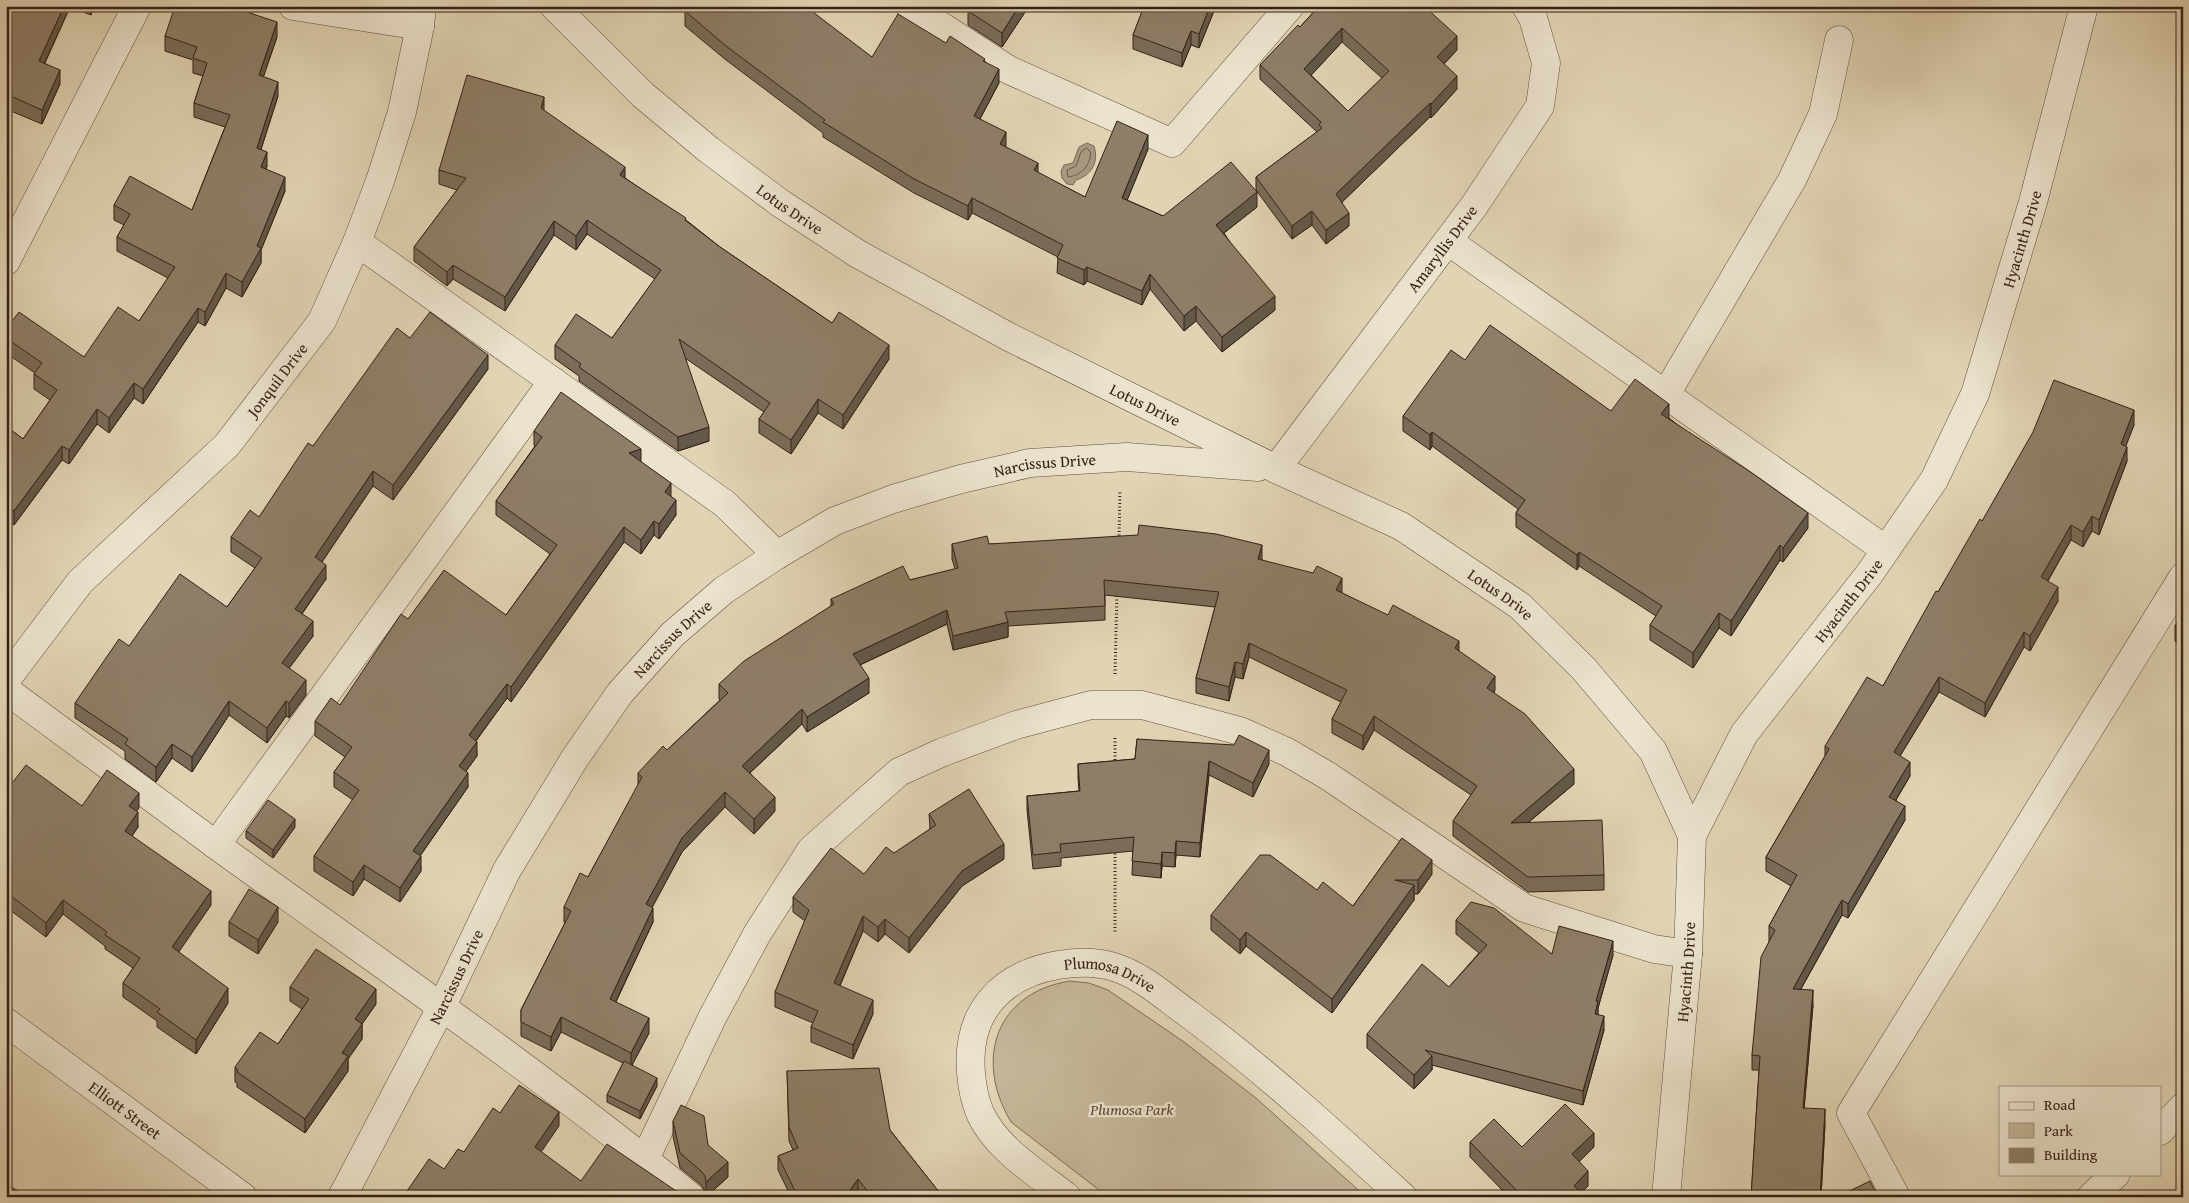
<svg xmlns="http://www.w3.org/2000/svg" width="2189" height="1203" font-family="'Gentium Book Plus',serif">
  <rect width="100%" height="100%" fill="#e1d4b4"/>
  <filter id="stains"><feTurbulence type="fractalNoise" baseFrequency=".004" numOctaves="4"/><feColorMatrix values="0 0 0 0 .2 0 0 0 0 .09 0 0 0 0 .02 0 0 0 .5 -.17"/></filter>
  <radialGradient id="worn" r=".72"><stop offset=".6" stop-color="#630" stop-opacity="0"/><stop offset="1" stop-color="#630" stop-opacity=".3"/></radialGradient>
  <path fill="#c4b699" stroke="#7c6c58" d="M1070,981L1089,983L1108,990L1184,1042L1257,1099L1366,1197H1108L1011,1122C974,1060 995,993 1070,981Z"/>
  <path fill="#a6977e" stroke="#786854" d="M1087,143L1094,146C1099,162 1092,175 1076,180L1073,185L1067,184L1062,178L1061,171L1064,165L1073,163L1079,147Z"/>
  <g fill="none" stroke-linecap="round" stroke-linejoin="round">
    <path stroke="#6d5c4a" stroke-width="1" d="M1087,148L1091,153C1089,168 1081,175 1068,177L1067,170L1076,166L1081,152Z"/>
    <defs>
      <g id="minor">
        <path d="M293,6L420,26"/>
        <path id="s1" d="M554,6L643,95L709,150L780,203L858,254L1009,337L1276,469L1401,526L1520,606L1584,669L1653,751L1692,836"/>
        <path d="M910,6L1009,70L1172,143L1290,6"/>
        <path d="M1448,241L1886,550"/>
        <path d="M357,242L725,504L777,555"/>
        <path d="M6,261L137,6"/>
        <path d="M1666,394L1792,180L1823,114L1839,40"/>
        <path id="s2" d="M1276,469L1474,206L1540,106L1546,63L1533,18L1526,6"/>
        <path id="s3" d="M6,680L80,582L227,445L322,321L357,242L380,181L402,112L420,26L422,6"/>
        <path d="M6,690C76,742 146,794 216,845C376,961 539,1072 691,1197"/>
        <path d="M216,845L553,381"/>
        <path id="s4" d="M6,1022L243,1197"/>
        <path d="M2160,1131L2183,1107"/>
        <path d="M645,1159L713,1016L757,934L811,850L899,772L943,752L1016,725L1091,705H1142L1240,731L1287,752L1328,776L1524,908L1654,949L1688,954"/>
        <path id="s5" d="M342,1197L442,1006L507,870L575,758L620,693L673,634L724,590L777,555L835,521L893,499L961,479L1030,463L1127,457L1258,467"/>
        <path id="s6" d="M1067,1197C1037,1173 996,1149 980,1113C975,1101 972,1086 971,1073C966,1013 1000,975 1058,965C1077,962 1095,961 1114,967C1143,976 1166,998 1190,1015C1265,1071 1334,1134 1403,1197"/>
        <path id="s7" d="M1666,1197L1688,954L1692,836L1744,734L1870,573L1934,480L1975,394L2033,202L2084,6"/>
        <path d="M1896,1197L1851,1113L2183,577"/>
        <path d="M2091,1197L2116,1174"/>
      </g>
    </defs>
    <use href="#minor" stroke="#5f4e3e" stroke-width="29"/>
    <path stroke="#342116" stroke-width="3" stroke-dasharray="1 2.5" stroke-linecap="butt" d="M1119,539L1120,490
      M1115,674L1117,593
      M1115,738V764
      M1115,850V934"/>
    <use href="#minor" stroke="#ece3ce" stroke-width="28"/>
  </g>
  <path fill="#7a6c59" stroke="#342116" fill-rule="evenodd" d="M6,6H94L91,15L70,7L45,63L60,84L42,124L6,109Z
    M970,6H1029L1002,47L968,25V11Z
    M1129,6H1216L1199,48L1191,45L1182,67L1133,49V35L1142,12Z
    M1319,6L1457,50L1444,64L1457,89L1431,118L1430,117L1342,202L1349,226L1326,244L1312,225L1292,239L1256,190V177L1317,132L1260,79V65L1300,27ZM1342,42L1382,78L1348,111L1311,75Z
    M685,11L872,57L946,43L985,61L999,83L980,119L1006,147L1038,173L1085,197L1148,149L1127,200L1163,216L1257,207L1224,233L1275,310L1222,352L1196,321L1184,331L1150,289L1142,305L1087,281L1084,285L1057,273L1058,257L972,213L968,220L914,193L823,137V133L726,60L685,26Z
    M165,36L277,37L263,77L278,96L261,149L267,166L266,169L285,191L261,250V263L242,297L226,288L205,326L198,322L143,404L134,398L109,433L97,424L69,464L62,460L14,525L6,520V426L23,439L50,400L34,389V374L35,373L6,353V329L84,357L139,321L168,278L117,251V237L124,225L114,220V205L192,210L225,127L194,117V103L203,76L193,73V60L165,51Z
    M544,111L625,178L686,220L720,247L832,323L889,359L843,429L818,413L791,454L759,433V419L764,412L685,358L709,441L678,451L579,381V376L555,359V345L612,338L655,279L587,234L576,250L554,235L505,311L453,279L447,286L414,261V247L457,190L439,184V170Z
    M410,338L488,369L393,500L373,486L322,562L326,579L302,614L313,636L289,668L306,695L289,718L286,716L267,743L229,715L192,772L172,758L156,782L125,759V751L75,718V703L129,646L227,607L255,568L231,552V537L259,517L313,446Z
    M1465,360L1611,411L1669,418L1808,528L1783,562L1780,560L1731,636L1719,628L1693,668L1650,640V625L1656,616L1579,566L1577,570L1516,527V513L1518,509L1432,446L1430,450L1403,431V416Z
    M2134,425L2125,446L2127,461L2099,535L2092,531L2083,547L2071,540L2048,581L2058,601L2030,651L2024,647L1985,717L1939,692L1900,756L1910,776L1896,800L1905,820L1848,918L1842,915L1801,989L1813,1005L1804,1108L1825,1124L1821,1197H1751L1759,1070H1752V1055L1769,941V926L1791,886L1766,871V857L1825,756V746L1883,686L1938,592L1982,521Z
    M534,431L641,462L671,497L676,515L659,539L654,535L641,554L624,542L511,702L507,698L476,741L477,756L466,771L468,787L420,856L421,871L400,902L364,879L353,896L314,871V856L353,800L334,787V772L345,757L315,736V721L340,705L408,619L506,615L550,554L496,515V501L535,446L534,445Z
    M952,544H989L1262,560L1342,593L1459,651L1495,690L1494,693L1574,784L1529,822L1604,875V890L1528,892L1453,836V821L1471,795L1374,730L1363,750L1332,733V719L1341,702L1249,657L1243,679L1235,677L1229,701L1196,693V678L1215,607L1105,595V620L1008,626V637L953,650L947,624L860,665L869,693L807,732L802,724L750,773L775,811L754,834L725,807L682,852L652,907L653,922L616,1002L649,1033L632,1065L657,1086L640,1119L607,1102V1095L623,1063L561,1032L551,1051L521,1036V1010L565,923L564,922V907L588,877L638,786V773L667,750L720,700L719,699V684L831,606V599L955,569L952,559Z
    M2183,614V645L2175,641V626Z
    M1137,739L1269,764L1253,797L1209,775L1200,857L1176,855L1175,867L1162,866L1161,878L1132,875L1133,851L1061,858V866L1033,869L1027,810V796L1079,791L1078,778V764L1135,759Z
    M6,791L82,806L139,808L136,811L138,827L132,836L211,905L178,952L228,1003L196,1054L157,1027V1021L123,997V983L133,968L105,949V946L63,914L46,937L6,907Z
    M929,814L1004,859L962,886L909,953L885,934L878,942L863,931L840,986L873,1014L853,1059L811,1042V1027L813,1023L775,1007V992L805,921L793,912V897L864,874L930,829Z
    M295,827L273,858L246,838V831Z
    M1402,838L1432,874L1418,894H1414V900L1332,1013L1246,946L1240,954L1211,930V915L1317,890L1353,906Z
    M1456,920L1552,954L1613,955L1598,1008V1015L1604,1030L1583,1105L1432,1065V1070L1414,1089L1367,1048V1034L1449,987L1479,953L1456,934Z
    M229,922H278L258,954L229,936Z
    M290,987L376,1004L362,1024V1039L348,1059V1071L305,1133L237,1087V1083L235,1082V1067L278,1044L302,1009L290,1001Z
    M787,1071L890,1130L943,1197H861L858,1193L855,1197H791L778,1170V1156L793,1150L789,1141Z
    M673,1121L708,1145L728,1177L706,1197L705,1191L701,1185L680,1168L673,1136Z
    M1470,1142L1522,1147H1594L1579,1162L1588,1186L1581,1193L1583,1197H1509L1470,1157Z"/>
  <path fill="#635849" stroke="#342116" d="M64,6H70V7L39,75V61Z
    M91,6H94L91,15Z
    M1019,6H1029L1002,47V33Z
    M1210,6H1216L1199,48V34Z
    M277,22V37L259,90V75Z
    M1342,28V42L1304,83V69Z
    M1191,31V45L1182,67V53Z
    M1457,36V50L1437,71V57Z
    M999,69V83L974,130V116Z
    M60,70V84L42,124V110Z
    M1457,76V89L1431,118V104Z
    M278,82V96L257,162V148Z
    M544,97V111L541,108Z
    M1430,103V117L1336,208V194Z
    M1006,132V146L1000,158V144Z
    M1148,135V149L1122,213V198Z
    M267,152V166L261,182V167Z
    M1038,163V177L1034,170Z
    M625,167V181L620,175Z
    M285,177V191L261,250V263L242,297V282Z
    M1257,192V207L1216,239V225Z
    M972,198V213L968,220V206Z
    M1312,211V225L1292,239V226Z
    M1349,213V226L1326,244V230Z
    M587,220V234L576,250V236Z
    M554,221V235L505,311V297Z
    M453,265V279L447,286V272Z
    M1087,267V281L1084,285V270Z
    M226,273V288L205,326V312Z
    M1150,274V289L1142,305V291Z
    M1275,296V310L1222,352V337Z
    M1196,306V321L1184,331V316Z
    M198,308V322L143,404V389Z
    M889,345V359L843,429V415Z
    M488,355V369L393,500V485Z
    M134,383V398L109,433V418Z
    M818,399V413L791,454V440Z
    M1669,404V418L1661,428V414Z
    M97,409V424L69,464V450Z
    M2134,410V425L2121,459V444Z
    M709,427V441L678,451V437Z
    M1432,432V446L1430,450V435Z
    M62,446V460L14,525V511Z
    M2127,447V461L2099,535V520Z
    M641,449V463L629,453Z
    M373,471V486L315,572V557Z
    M671,483V498L665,492Z
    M676,500V515L659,539V524Z
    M1808,513V528L1783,562V548Z
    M2092,516V531L2083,547V532Z
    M654,521V535L641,554V540Z
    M2071,525V540L2041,592V577Z
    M624,527V542L511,702V687Z
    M1262,545V560L1258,559Z
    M1780,545V560L1731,636V621Z
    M1579,552V566L1577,570V555Z
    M326,565V579L295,623V609Z
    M1342,578V593L1336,590Z
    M2058,587V601L2030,651V636Z
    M947,610V624L853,668V654Z
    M1719,613V628L1693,668V653Z
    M313,621V636L282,678V663Z
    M1008,622V637L953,650V636Z
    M2024,632V647L1985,717V703Z
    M1459,641V655L1455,648Z
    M1249,643V657L1243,679V664Z
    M1235,662V677L1229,701V687Z
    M1495,676V690L1487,702V688Z
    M1939,677V692L1894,766V752Z
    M869,678V693L807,732V717Z
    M306,680V695L289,718V703Z
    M507,684V698L469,750V735Z
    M229,701V715L192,772V757Z
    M286,701V716L267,743V728Z
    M802,709V724L742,780V766Z
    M1374,716V730L1363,750V736Z
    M477,742V756L459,781V766Z
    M172,744V758L156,782V767Z
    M1269,750V764L1253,797V783Z
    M1209,761V775L1200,857V843Z
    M1910,762V776L1889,811V797Z
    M1574,769V784L1511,837V823Z
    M468,773V787L413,866V851Z
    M725,792V807L682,852L646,919V904L682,838Z
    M139,793V808L129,821V806Z
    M775,797V811L754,834V819Z
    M1905,806V820L1848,918V904Z
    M138,812V827L125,846V831Z
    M295,819V827L273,858V850Z
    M1176,841V855L1175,867V853Z
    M1004,844V859L962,886L909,953V938L962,871Z
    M1162,852V866L1161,878V864Z
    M421,856V871L400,902V888Z
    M1432,860V874L1418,894V880Z
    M364,865V879L353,896V882Z
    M1414,885V900L1332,1013V999Z
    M211,891V905L172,962V947Z
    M63,900V914L46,937V923Z
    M1842,900V915L1793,1003V989Z
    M278,907V922L258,954V940Z
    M653,908V922L610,1014V999Z
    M863,916V931L834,998V983Z
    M885,919V934L878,942V927Z
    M1246,932V946L1240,954V940Z
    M1613,941V955L1598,1008V1015L1595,1014L1596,1001Z
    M228,988V1003L196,1054V1040Z
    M376,989V1004L362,1024V1039L348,1059V1071L305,1133V1119L342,1053L355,1019Z
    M1813,990V1005L1803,1122V1108Z
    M873,1000V1014L853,1059V1045Z
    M1604,1016V1030L1583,1105V1091Z
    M561,1017V1032L551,1051V1037Z
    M649,1018V1033L631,1067V1053Z
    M1432,1056V1070L1414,1089V1075Z
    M657,1078V1086L640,1119V1111Z
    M1825,1109V1124L1821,1197H1820Z
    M559,1112V1126L535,1161V1147Z
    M1594,1133V1147L1572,1169V1154Z
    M728,1162V1177L706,1197V1182Z
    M1588,1171V1186L1577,1197L1574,1186Z
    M858,1179V1193L855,1197H845Z"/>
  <path fill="#8e7e68" stroke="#342116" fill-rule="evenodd" d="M6,6H64L39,61L60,70L42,110L6,94Z
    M175,6H229L277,22L259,75L278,82L257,148L267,152L261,167L285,177L257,246L261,248L242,282L226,273L205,312L198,308L143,389L134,383L109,418L97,409L69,450L62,446L14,511L6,505V426L23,439L57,390L34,374L42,363L6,338V329L19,312L84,357L118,307L139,321L175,267L117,237L130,214L114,205L130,176L192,210L230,115L194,103L207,63L193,58L197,47L165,36Z
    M690,6H805L872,57L898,14L946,43L950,36L985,59L983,61L999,69L974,116L1006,132L1000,144L1038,163L1034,170L1085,197L1117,121L1148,135L1122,198L1163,216L1231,162L1257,192L1216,225L1275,296L1222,337L1196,306L1184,316L1150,274L1142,291L1087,267L1084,270L1057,258L1063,245L972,198L968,206L914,179L823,122L825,120L726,46L685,11Z
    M970,6H1019L1002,33L968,11Z
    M1144,6H1210L1199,34L1191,31L1182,53L1133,35Z
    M1319,6H1424L1457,36L1437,57L1457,76L1431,104L1430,103L1336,194L1349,213L1326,230L1312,211L1292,226L1256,177L1322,128L1319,125L1321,122L1260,65L1298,25L1300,27ZM1342,28L1389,71L1348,111L1304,69Z
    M467,75L544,97L541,108L625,167L620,175L686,218L685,220L720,247L832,323L839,312L889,345L843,415L818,399L791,440L759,419L770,403L679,339L709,427L678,437L579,367L581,364L555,345L576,314L612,338L661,270L587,220L576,236L554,221L505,297L453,265L447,272L414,247L466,178L439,170Z
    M430,312L488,355L393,485L373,471L315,557L326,565L295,609L313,621L282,663L306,680L289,703L286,701L267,728L229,701L192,757L172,744L156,767L125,744L128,739L75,703L119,639L129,646L180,574L227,607L262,558L231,537L250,510L259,517L308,443L313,446L397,328L410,338Z
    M1490,325L1611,411L1635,379L1669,404L1661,414L1752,473L1808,513L1783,548L1780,545L1731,621L1719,613L1693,653L1650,625L1662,606L1579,552L1577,555L1516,513L1525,500L1432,432L1430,435L1403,416L1451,350L1465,360Z
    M2054,380L2134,410L2121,444L2127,447L2099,520L2092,516L2083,532L2071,525L2041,577L2058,587L2030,636L2024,632L1985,703L1939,677L1894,752L1910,762L1889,797L1905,806L1848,904L1842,900L1793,989L1813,990L1803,1108L1825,1109L1820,1197H1751L1760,1056L1752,1055L1761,957L1775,930L1769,926L1797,875L1766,857L1829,749L1825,746L1867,677L1883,686L1936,591L1938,592L1980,519L1982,521L2033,432Z
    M561,392L641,449L629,453L671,483L665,492L676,500L659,524L654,521L641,540L624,527L511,687L507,684L469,735L477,742L459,766L468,773L413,851L421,856L400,888L364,865L353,882L314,856L359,790L334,772L352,747L315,721L331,698L340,705L401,614L408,619L444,570L506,615L557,545L496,501L542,437L534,431Z
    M1139,525L1216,534L1262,545L1258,559L1313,573L1317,566L1342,578L1336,590L1388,615L1393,605L1459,641L1455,648L1495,676L1487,688L1525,714L1574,769L1511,823L1602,820L1604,875L1528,877L1453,821L1477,786L1374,716L1363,736L1332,719L1347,690L1249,643L1243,664L1235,662L1229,687L1196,678L1219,592L1104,580L1105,606L1005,612L1008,622L953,636L947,610L853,654L869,678L807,717L802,709L742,766L775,797L754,819L725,792L682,838L646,904L653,908L610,999L649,1018L631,1053L561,1017L551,1037L521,1022V1010L571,911L564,907L580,873L588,877L642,777L638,773L663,746L667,750L728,693L719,684L744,661L834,604L831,599L903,566L910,580L958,568L952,544L987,536L989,544L1138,535Z
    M2183,614V631L2175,626Z
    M1239,735L1269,750L1253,783L1209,761L1200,843L1176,841L1175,853L1162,852L1161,864L1132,861L1134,837L1060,844L1061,852L1033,855L1027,796L1080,791L1078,764L1135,759L1137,739L1234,745Z
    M26,765L82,806L107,770L139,793L129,806L138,812L125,831L211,891L172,947L228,988L196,1040L157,1012L160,1009L123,983L140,958L105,935L107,932L63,900L46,923L6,892V791Z
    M969,789L1004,844L962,871L909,938L885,919L878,927L863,916L834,983L873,1000L853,1045L811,1027L818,1011L775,992L809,910L793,897L831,848L864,874L886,847L894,853L936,825L929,814Z
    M268,800L295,819L273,850L246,831Z
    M1402,838L1432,860L1418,880H1395L1414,885L1332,999L1246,932L1240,940L1211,915L1260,855H1270L1317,890L1323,882L1353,906Z
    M249,889L278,907L258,940L229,922Z
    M1471,902L1494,908L1552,954L1559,926L1613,941L1596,1001H1598L1595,1014L1604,1016L1583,1091L1425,1050L1432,1056L1414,1075L1367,1034L1422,964L1449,987L1487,945L1456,920Z
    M316,949L376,989L355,1019L362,1024L342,1053L348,1056L305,1119L237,1072L238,1070L235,1067L260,1032L278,1044L309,999L290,987Z
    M624,1061L657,1078L640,1111L607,1095Z
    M879,1068L890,1130L943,1197H872L858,1179L845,1197H798L778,1156L798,1148L789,1127L787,1071Z
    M519,1085L559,1112L535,1147L581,1181L607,1144L685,1197H403L429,1159L444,1169L458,1149L464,1152L493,1108L500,1113Z
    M1565,1104L1594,1133L1572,1154L1588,1171L1574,1186L1583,1195L1581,1197H1523L1470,1142L1494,1119L1522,1147Z
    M681,1105L704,1116L708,1145L728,1162L706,1182L705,1176L701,1171L680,1153L673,1121Z
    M1870,1181L1878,1197H1837Z
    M6,1183L26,1197H6Z"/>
  <g text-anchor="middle" stroke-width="5" stroke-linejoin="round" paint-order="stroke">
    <g font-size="16" fill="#342116" stroke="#ece3ce">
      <text dy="6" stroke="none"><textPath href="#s1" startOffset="312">Lotus Drive</textPath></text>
      <text dy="6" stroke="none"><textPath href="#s7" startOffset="1051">Hyacinth Drive</textPath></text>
      <text dy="6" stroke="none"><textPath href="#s2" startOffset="276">Amaryllis Drive</textPath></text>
      <text dy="6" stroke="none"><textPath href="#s3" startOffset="406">Jonquil Drive</textPath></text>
      <text dy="6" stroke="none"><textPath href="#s1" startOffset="718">Lotus Drive</textPath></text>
      <text dy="6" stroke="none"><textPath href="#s5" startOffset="1072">Narcissus Drive</textPath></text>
      <text dy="6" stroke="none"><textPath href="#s1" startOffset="1122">Lotus Drive</textPath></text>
      <text dy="6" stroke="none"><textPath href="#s7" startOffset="646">Hyacinth Drive</textPath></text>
      <text dy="6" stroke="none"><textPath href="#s5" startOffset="652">Narcissus Drive</textPath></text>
      <text dy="6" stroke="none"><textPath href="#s7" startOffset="226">Hyacinth Drive</textPath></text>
      <text dy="6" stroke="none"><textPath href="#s5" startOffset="248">Narcissus Drive</textPath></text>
      <text dy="6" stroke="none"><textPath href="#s6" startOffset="372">Plumosa Drive</textPath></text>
      <text dy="6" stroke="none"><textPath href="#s4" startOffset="148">Elliott Street</textPath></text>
    </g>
    <g font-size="16" font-style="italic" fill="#584637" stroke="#ece3ce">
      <text x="1132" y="1115">Plumosa Park</text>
    </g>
  </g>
  <rect width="2189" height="1203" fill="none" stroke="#e1d4b4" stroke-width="25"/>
  <rect x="8" y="8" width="2174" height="1188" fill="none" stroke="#342116" stroke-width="2.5"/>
  <rect x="12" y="12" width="2164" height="1178" fill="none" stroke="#342116"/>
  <rect x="1999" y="1086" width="162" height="90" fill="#ece3ce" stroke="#a29584"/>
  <rect x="2009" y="1102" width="25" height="8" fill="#ece3ce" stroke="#a29584"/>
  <text x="2044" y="1110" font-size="15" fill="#342116">Road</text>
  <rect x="2009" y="1123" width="25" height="15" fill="#c4b699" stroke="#a29584"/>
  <text x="2044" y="1136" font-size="15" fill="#342116">Park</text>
  <rect x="2009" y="1148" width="25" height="15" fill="#8e7e68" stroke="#a29584"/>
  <text x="2044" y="1160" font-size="15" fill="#342116">Building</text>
  <rect width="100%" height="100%" filter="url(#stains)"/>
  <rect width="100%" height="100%" fill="url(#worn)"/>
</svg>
